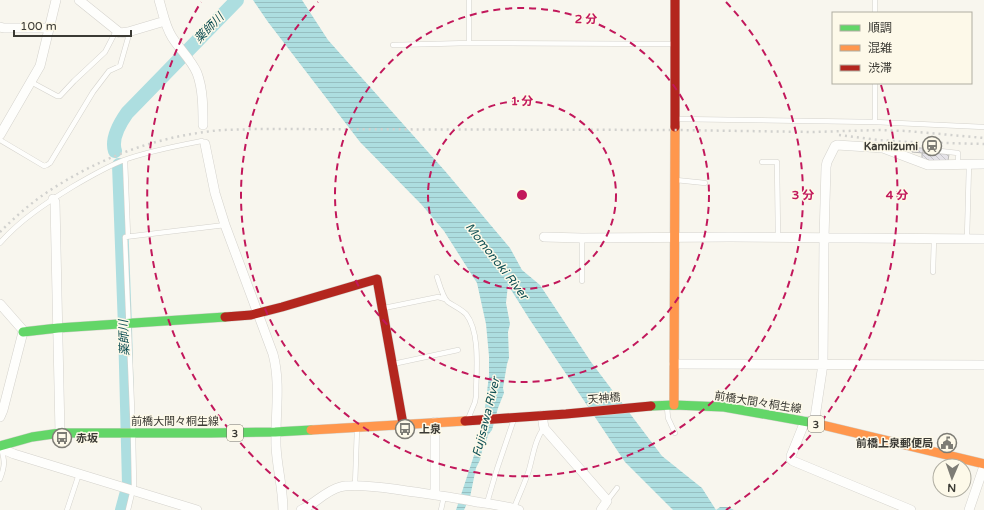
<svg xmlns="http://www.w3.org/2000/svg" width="984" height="510" font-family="'Varela Round','Noto Sans JP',sans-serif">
  <defs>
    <pattern id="water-rules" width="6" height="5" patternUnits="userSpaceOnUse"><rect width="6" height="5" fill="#addee0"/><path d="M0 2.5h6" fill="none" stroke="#96bfc1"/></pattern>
    <pattern id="building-back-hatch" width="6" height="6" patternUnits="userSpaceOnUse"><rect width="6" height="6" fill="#e5e3e8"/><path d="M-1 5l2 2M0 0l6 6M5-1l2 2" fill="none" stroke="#c5c4c8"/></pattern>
  </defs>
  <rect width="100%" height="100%" fill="#f8f6ee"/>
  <path fill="url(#water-rules)" d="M253,0H302L328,40L445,171L510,248L522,270L540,285L591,362L662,456L702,488L716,510L720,507H728L734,510H673L625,462L530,320L508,285L506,303L510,324L508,332L509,358L507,364L503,388L504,393L498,408L492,430L488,435L486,442L482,451L480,460L476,468L470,497L464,510H456L482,431L489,376V356L486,324L477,283L444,231L421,204L360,142L268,22Z"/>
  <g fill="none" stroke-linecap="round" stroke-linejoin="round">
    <path stroke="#addee0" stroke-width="14" d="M115,151C111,139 120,123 127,113L237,0
      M119,165L125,327L129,484L122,510"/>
  </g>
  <path fill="url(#building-back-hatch)" stroke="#bcbbb9" d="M912,148H923V153L912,152Z
    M922,153L949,154L948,161L929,162V160H922Z
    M944,437L954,439L951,452L941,450Z"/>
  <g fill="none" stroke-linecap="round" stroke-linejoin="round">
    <defs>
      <path id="lane" d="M875,0V13
        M469,43V0
        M393,45L469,43L673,44
        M31,82L57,96H60L74,81L105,52L116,31
        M676,119L875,122L984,127
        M875,122V83
        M0,140L44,166L47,165L50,163L93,92L109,71L120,66L128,38V32
        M927,151H940L958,153V163L957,164
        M125,160L128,236
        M762,162H777L778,237
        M676,180L705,183
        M967,238L969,164
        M0,243C20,220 46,203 72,187C89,177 106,167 124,160C149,151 176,146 202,141L205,144
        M933,272L934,238
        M437,277C439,283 443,298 448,302C454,306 461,309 466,314C481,333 476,373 476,396L475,402L468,419
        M582,281V238
        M384,308L438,297L445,299
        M393,364L458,350
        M667,407L668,418L675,433
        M0,479C5,466 5,461 1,448
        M355,486L357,429
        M607,501L617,488
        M487,503L497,469L514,419
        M514,508C519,495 525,483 529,470C533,456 535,439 544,428
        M67,510L79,474
        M128,510L134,485L133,433L125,237L225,225
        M441,510L444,496"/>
      <path id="street" d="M79,0L120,33L128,32L165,21
        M159,0C163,13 165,26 172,37C180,50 191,59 197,73C203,89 203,108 203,125
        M0,27L4,28H44L49,29
        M0,135L40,66L49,29L56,0
        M205,144L215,193L225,225L273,354C281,384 275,415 276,446C277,468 283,488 283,510
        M53,199L55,202L60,433
        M544,237L582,238L730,237L984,239
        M0,304L22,329L23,332L3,410L0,417
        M674,364L984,365
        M542,415L544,428L606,499L607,501L601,510
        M805,421L791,456V459L793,461L911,510
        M814,424L823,364L824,238L826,167L827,162L835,146L837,145L883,148L928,165L984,164
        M0,446L7,451L14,454L197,510
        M435,495V422
        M301,510C315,504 325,491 340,487C355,483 386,488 401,490C427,494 452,497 477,502C491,504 506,506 519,510
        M969,510L984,466"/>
      <path id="fast" d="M23,332L58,328L225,317
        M651,406L674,405L724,407L814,423
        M0,446L32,437L60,433H210L275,432L311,430"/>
      <path id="slow" d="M674,405L675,127
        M814,423L984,464
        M311,430L465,421"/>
      <path id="jam" d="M675,127V0
        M225,317L251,315L282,307L377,279L403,424
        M465,421L566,414L651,406"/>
    </defs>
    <use href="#lane" stroke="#d4d2cc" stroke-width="5.5"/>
    <use href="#street" stroke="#d4d2cc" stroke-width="10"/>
    <use href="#fast" stroke="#d4d2cc" stroke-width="10"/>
    <use href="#slow" stroke="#d4d2cc" stroke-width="10"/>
    <use href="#jam" stroke="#d4d2cc" stroke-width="10"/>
    <use href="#lane" stroke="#fefefc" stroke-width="4.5"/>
    <use href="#street" stroke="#fefefc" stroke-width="9"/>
    <use href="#fast" stroke="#63d668" stroke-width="9"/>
    <use href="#slow" stroke="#ff974d" stroke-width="9"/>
    <use href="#jam" stroke="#b3261e" stroke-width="9"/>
    <path stroke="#d1d1ce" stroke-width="2.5" stroke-dasharray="2 4" stroke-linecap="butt" d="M839,135L878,140L908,142L984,144
      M0,232C15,217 32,202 49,191C96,160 150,139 205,132C222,129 238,130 254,129L675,130L814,132L879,130L907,131L984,138"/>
  </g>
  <g fill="none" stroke="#c2185b" stroke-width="2" stroke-dasharray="7 5">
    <circle cx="522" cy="195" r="94"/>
    <circle cx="522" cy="195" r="187"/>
    <path d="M726 2A281 281 0 1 1 318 2"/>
    <path d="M318 510A375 375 0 0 1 201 2M881 85A375 375 0 0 1 726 510"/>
  </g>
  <defs>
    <symbol id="station-ring" viewBox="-11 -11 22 22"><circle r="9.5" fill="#fdf9e9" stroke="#7d7c75" stroke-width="1.5"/><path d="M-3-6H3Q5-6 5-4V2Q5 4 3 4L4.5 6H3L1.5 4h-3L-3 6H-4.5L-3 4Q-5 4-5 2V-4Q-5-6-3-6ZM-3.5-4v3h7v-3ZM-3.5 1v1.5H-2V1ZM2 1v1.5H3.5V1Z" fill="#7d7c75"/></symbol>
    <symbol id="bus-ring" viewBox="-11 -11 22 22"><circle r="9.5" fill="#fdf9e9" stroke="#7d7c75" stroke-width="1.5"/><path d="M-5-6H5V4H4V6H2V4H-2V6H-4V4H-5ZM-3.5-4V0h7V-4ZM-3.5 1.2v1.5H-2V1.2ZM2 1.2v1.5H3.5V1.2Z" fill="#7d7c75"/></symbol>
    <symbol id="civic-ring" viewBox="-11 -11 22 22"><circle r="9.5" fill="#fdf9e9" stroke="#7d7c75" stroke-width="1.5"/><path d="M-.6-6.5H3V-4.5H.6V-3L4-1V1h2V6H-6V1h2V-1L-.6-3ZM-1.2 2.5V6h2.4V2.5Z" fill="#7d7c75"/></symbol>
  </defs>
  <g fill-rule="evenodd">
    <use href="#station-ring" x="921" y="135" width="22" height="22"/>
    <use href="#bus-ring" x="394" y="418" width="22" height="22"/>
    <use href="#bus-ring" x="51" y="427" width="22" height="22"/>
    <use href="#civic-ring" x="936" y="432" width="22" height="22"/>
  </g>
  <g text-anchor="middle" stroke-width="3" stroke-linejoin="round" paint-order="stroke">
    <g fill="#fdf9e9" stroke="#75736a" stroke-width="1">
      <rect x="808" y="416" width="16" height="16" rx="3"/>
      <rect x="227" y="425" width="16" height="16" rx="3"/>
    </g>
    <g font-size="10" font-weight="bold" fill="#3b3a34">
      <text x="816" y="428">3</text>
      <text x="235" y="437">3</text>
    </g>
    <g font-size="11" font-weight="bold" fill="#3b3a34" stroke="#fdf9e9" text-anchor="end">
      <text x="918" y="150">Kamiizumi</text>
      <text x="419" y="433" text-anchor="start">上泉</text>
      <text x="76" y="442" text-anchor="start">赤坂</text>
      <text x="933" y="447">前橋上泉郵便局</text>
    </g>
    <g font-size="11" fill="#3b3a34" stroke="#fdf9e9">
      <text transform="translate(604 398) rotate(-5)" y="4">天神橋</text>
      <text transform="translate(758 402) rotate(9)" y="4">前橋大間々桐生線</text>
      <text x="175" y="425">前橋大間々桐生線</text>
    </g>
    <g font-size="12" font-style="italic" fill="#115155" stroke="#fdf9e9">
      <text transform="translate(209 28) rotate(-46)" y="4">薬師川</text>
      <text transform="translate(497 261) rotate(52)" y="4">Momonoki River</text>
      <text transform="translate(124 338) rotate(-92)" y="4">薬師川</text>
      <text transform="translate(486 417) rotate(-76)" y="4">Fujisawa River</text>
    </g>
  </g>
  <circle cx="522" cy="195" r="6" fill="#c2185b" stroke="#fdf9e9" stroke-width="2"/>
  <g font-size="12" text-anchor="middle" font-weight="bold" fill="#c2185b" stroke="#fdf9e9" stroke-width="3" stroke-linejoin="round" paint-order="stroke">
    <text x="586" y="23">2 分</text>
    <text x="522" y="105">1 分</text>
    <text x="803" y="199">3 分</text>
    <text x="897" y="199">4 分</text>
  </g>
  <rect x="832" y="12" width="140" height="72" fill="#fdf9e9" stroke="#afada1"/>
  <rect x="840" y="25" width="20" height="6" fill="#63d668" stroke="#afada1"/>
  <text x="868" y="32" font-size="12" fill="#3b3a34">順調</text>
  <rect x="840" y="45" width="20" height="6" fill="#ff974d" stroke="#afada1"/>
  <text x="868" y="52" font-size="12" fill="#3b3a34">混雑</text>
  <rect x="840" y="65" width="20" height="6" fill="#b3261e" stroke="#afada1"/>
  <text x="868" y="72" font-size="12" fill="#3b3a34">渋滞</text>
  <g transform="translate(952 478) rotate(182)"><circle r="19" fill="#fdf9e9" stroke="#afada1"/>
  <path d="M0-3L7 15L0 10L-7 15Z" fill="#7d7c75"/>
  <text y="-6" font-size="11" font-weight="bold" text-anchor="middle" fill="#3b3a34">N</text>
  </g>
  <path d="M14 30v6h117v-6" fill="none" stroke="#3b3a34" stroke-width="2"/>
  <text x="20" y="30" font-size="12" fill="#3b3a34" stroke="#fdf9e9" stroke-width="3" paint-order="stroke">100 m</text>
</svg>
